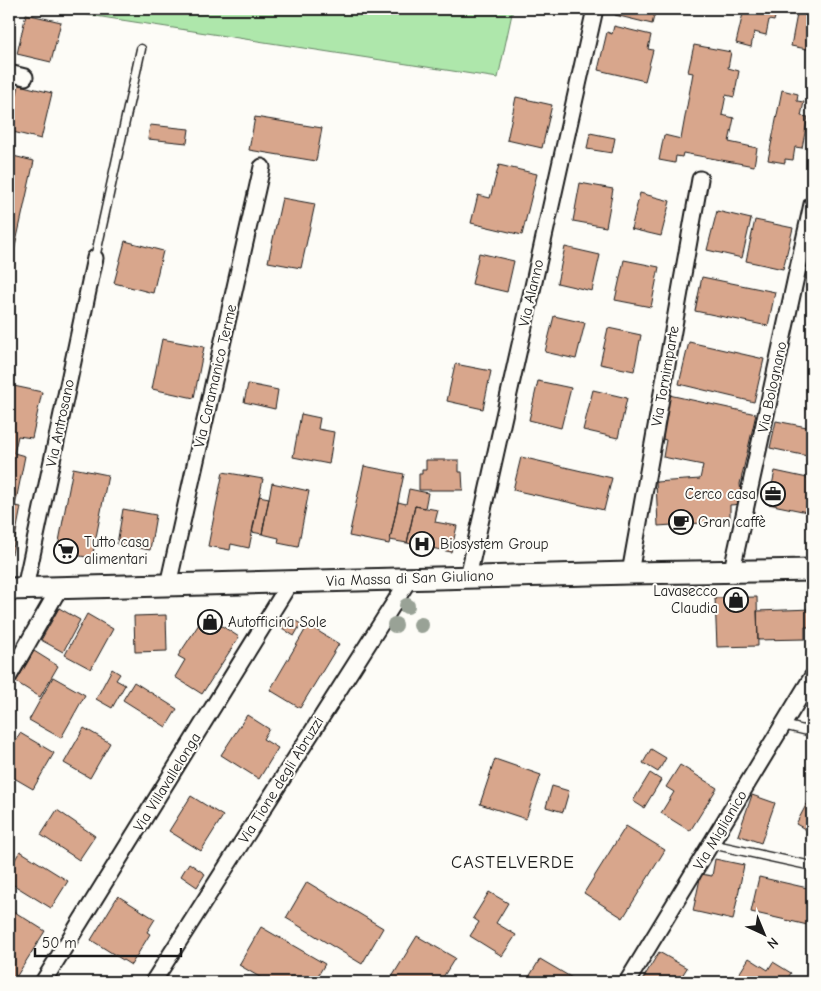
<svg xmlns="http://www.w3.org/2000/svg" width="821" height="991" font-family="'Comic Neue',sans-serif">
  <rect width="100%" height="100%" fill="#fdfcf7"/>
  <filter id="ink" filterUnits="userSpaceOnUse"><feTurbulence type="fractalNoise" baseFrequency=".02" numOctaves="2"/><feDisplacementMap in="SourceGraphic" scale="10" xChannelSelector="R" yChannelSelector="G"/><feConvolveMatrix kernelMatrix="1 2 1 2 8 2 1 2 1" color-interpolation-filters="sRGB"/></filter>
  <g filter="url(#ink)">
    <path fill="#aee7ab" stroke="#658264" d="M77,9H513L498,78L76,13Z"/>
    <path fill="#d8a68c" stroke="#1c1c1c" d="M617,9H656L652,24L615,15Z
      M744,9H777L774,21L769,20L766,35L754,32L751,47L736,43Z
      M798,9H812V50L791,46Z
      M26,14L61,22L51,62L17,54Z
      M614,26L651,35L648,49L653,50L645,81L598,70L607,32L612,34Z
      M694,45L731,52L728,68L739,71L734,97L726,95L722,115L734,118L729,142L757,148L754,166L683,153L682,157L676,156L675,163L659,160L664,135L681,139L693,73L688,72Z
      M19,85L52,93L41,139L9,131Z
      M782,90L798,94L797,101L804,102L801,116L808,117L802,148L795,147L793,160L785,159V163L768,160Z
      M516,97L552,105L542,148L507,140Z
      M255,117L322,128L316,161L249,150Z
      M150,125L189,129L187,143L148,139Z
      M590,133L615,138L612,153L587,149Z
      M9,155L34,161L9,274Z
      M499,165L537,174L522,235L471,223L478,195L490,198Z
      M580,183L613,189L606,227L573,221Z
      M640,193L670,201L661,236L631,229Z
      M282,198L315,204L301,268L268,262Z
      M717,211L751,219L742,258L707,250Z
      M755,220L793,228L783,269L746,261Z
      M125,241L163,251L153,293L114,283Z
      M565,247L600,255L592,291L557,283Z
      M479,253L514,261L507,292L472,284Z
      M624,260L659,267L651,307L615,300Z
      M702,277L775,292L768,326L695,311Z
      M554,316L585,323L576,359L545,352Z
      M608,328L641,335L634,371L600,364Z
      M162,339L204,347L194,398L152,389Z
      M689,342L764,359L754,402L679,384Z
      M455,364L491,371L483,409L447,401Z
      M538,381L571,388L561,428L529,420Z
      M248,384L278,390L275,409L244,402Z
      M9,385L42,392L32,438L18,436L14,453L25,456L15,506L21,507L12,554L9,553Z
      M593,390L627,398L618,438L583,430Z
      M669,395L756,414L740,484L742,504L730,505V521L658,526L656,482L700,479L703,465L663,457L666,440L659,438Z
      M301,414L320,418L318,429L334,432L329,464L293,457Z
      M776,421L812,428V457L770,448Z
      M521,457L612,478L604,510L513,490Z
      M426,460H459V472H462L463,490H419V474H422V470H426Z
      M364,466L404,474L389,544L349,536Z
      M73,468L108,475L92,558L57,552Z
      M775,471L812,479V513L768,504Z
      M223,472L263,479L249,548L231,544L230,550L208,546Z
      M272,483L309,491L298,547L278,543L279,538L262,534Z
      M409,489L428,493L425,508L415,506L407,543L390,540L398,502L406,504Z
      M259,496L269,498L262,534L252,532Z
      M415,506L438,510L435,522L457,526L451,552L407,543Z
      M123,509L156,515L150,550L117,544Z
      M757,597L758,646L717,647L715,598Z
      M59,608L80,620L63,652L41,640Z
      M812,609V627H805V639L758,640L757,611Z
      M87,614L113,629L91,669L65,655Z
      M166,615L167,651L135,652L134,616Z
      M205,615L239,637L202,694L175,677L185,660L178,656Z
      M289,617L301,624L294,636L282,628Z
      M308,625L339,644L300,708L270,690Z
      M34,651L58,666L40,697L16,682Z
      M112,669L120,674L116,680L125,685L112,708L96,699Z
      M53,677L85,695L61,738L29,720Z
      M134,682L177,709L166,727L123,700Z
      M247,715L269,729L263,739L278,748L259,779L221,755Z
      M84,728L110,743L90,778L64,763Z
      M20,733L54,753L33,789L9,775V752Z
      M651,749L666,758L658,772L643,763Z
      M495,759L541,775L526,819L480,804Z
      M680,765L717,788L690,831L661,813L674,792L666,787Z
      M650,773L661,780L644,808L633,801Z
      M552,786L569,791L563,812L546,807Z
      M812,794V833L796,824Z
      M752,795L775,803L761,843L738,835Z
      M191,796L223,816L201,851L169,831Z
      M57,810L95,836L79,860L41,835Z
      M626,826L665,850L623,918L584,893Z
      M20,851L68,881L51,908L9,882V870Z
      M715,859L744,865L733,920L693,911L701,874L712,876Z
      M189,863L205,874L197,887L181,876Z
      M759,877L812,889V926L751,912Z
      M307,882L383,928L362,964L286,918Z
      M489,892L508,903L496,923L516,935L502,956L470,936L479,922L473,918Z
      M118,896L155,919L147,932L150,934L131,965L91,940Z
      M10,909L45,931L13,982H9Z
      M261,927L325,964L314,982H268L239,965Z
      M417,936L455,958L440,982H389Z
      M659,952L687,968L678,982H641Z
      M749,958L768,970L773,962L791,973L785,982H734Z
      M540,959L579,982H526Z"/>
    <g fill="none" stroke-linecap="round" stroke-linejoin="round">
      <defs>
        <path id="lane" d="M95,258L141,49
          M783,725L812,732
          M711,844L812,866"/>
        <path id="street" d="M9,73L25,77
          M732,570L812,204
          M630,573L700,179
          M468,577L595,9
          M168,585L262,167
          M25,588L95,258
          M9,676L60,587
          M43,982L291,581
          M153,982L410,578
          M627,982L812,677"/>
        <path id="secondary" d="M9,589L630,573L812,570"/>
      </defs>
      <use href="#lane" stroke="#1c1c1c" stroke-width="11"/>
      <use href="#street" stroke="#1c1c1c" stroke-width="19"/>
      <use href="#secondary" stroke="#1c1c1c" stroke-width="25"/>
      <use href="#lane" stroke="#fdfcf7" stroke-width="8"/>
      <use href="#street" stroke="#fdfcf7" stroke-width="15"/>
      <use href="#secondary" stroke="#fdfcf7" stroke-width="21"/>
    </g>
    <g fill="#99a296">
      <circle cx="407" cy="606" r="8"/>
      <circle cx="395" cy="625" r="8"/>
      <circle cx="421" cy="625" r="8"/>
    </g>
  </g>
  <defs>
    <symbol id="office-ring" viewBox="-11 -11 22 22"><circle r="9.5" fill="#fdfcf7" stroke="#1c1c1c" stroke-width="1.5"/><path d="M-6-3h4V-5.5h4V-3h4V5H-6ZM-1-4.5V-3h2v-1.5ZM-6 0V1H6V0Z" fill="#1c1c1c"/></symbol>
    <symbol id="cafe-ring" viewBox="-11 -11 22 22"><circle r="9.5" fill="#fdfcf7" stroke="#1c1c1c" stroke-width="1.5"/><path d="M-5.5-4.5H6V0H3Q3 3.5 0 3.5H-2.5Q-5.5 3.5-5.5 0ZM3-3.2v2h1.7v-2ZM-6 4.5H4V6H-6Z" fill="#1c1c1c"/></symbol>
    <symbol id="hospital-ring" viewBox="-11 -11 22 22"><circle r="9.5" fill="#fdfcf7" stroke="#1c1c1c" stroke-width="1.5"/><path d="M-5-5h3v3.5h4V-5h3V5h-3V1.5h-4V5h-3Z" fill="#1c1c1c"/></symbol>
    <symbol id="supermarket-ring" viewBox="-11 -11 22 22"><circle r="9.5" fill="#fdfcf7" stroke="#1c1c1c" stroke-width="1.5"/><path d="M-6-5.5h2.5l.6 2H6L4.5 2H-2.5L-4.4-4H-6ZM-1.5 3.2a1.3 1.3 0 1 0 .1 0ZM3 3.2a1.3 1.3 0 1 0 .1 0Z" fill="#1c1c1c"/></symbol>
    <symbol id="shop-ring" viewBox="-11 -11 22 22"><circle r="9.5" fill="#fdfcf7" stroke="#1c1c1c" stroke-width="1.5"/><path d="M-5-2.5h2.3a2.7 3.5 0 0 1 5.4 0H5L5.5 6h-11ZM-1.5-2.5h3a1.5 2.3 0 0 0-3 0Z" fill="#1c1c1c"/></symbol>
  </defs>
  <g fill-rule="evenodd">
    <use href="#office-ring" x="759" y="480" width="28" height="28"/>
    <use href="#cafe-ring" x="667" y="508" width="28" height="28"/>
    <use href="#hospital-ring" x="408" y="530" width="28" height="28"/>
    <use href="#supermarket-ring" x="52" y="537" width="28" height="28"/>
    <use href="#shop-ring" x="722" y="586" width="28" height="28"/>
    <use href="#shop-ring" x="196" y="608" width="28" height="28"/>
  </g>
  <g text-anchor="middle" stroke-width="4" stroke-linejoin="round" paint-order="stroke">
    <g font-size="15" fill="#1c1c1c" stroke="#fdfcf7">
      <text transform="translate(531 293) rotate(-77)" y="5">Via Alanno</text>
      <text transform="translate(215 376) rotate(-77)" y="5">Via Caramanico Terme</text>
      <text transform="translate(665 376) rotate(-80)" y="5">Via Tornimparte</text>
      <text transform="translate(772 387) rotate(-78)" y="5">Via Bolognano</text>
      <text transform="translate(60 423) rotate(-78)" y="5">Via Antrosano</text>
      <text transform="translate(410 578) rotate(-2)" y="5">Via Massa di San Giuliano</text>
      <text transform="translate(281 780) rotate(-58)" y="5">Via Tione degli Abruzzi</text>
      <text transform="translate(167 782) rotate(-58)" y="5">Via Villavallelonga</text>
      <text transform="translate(720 830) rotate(-59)" y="5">Via Miglianico</text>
    </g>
    <g font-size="15" fill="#1c1c1c" stroke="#fdfcf7" text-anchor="start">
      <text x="756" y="499" text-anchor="end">Cerco casa</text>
      <text x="698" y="527">Gran caffè</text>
      <text x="84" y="547">Tutto casa<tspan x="84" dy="17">alimentari</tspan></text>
      <text x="440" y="549">Biosystem Group</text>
      <text x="718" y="596" text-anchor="end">Lavasecco<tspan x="718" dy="17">Claudia</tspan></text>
      <text x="228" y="627">Autofficina Sole</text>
    </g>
    <g font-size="18" letter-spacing="1" fill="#1c1c1c" stroke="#fdfcf7">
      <text x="513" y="868">CASTELVERDE</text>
    </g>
  </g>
  <rect width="821" height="991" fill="none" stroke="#fdfcf7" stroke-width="30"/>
  <rect x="15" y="15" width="791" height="961" fill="none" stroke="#1c1c1c" stroke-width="2" filter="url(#ink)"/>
  <g transform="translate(764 934) rotate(136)" stroke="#fdfcf7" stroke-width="4" paint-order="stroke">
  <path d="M0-4L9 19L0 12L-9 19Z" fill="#1c1c1c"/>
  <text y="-8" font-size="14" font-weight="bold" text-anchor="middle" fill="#1c1c1c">N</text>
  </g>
  <path d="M35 948v8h146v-8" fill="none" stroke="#1c1c1c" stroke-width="2.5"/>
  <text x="42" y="948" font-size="15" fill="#1c1c1c" stroke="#fdfcf7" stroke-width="4" paint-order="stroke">50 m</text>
</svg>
